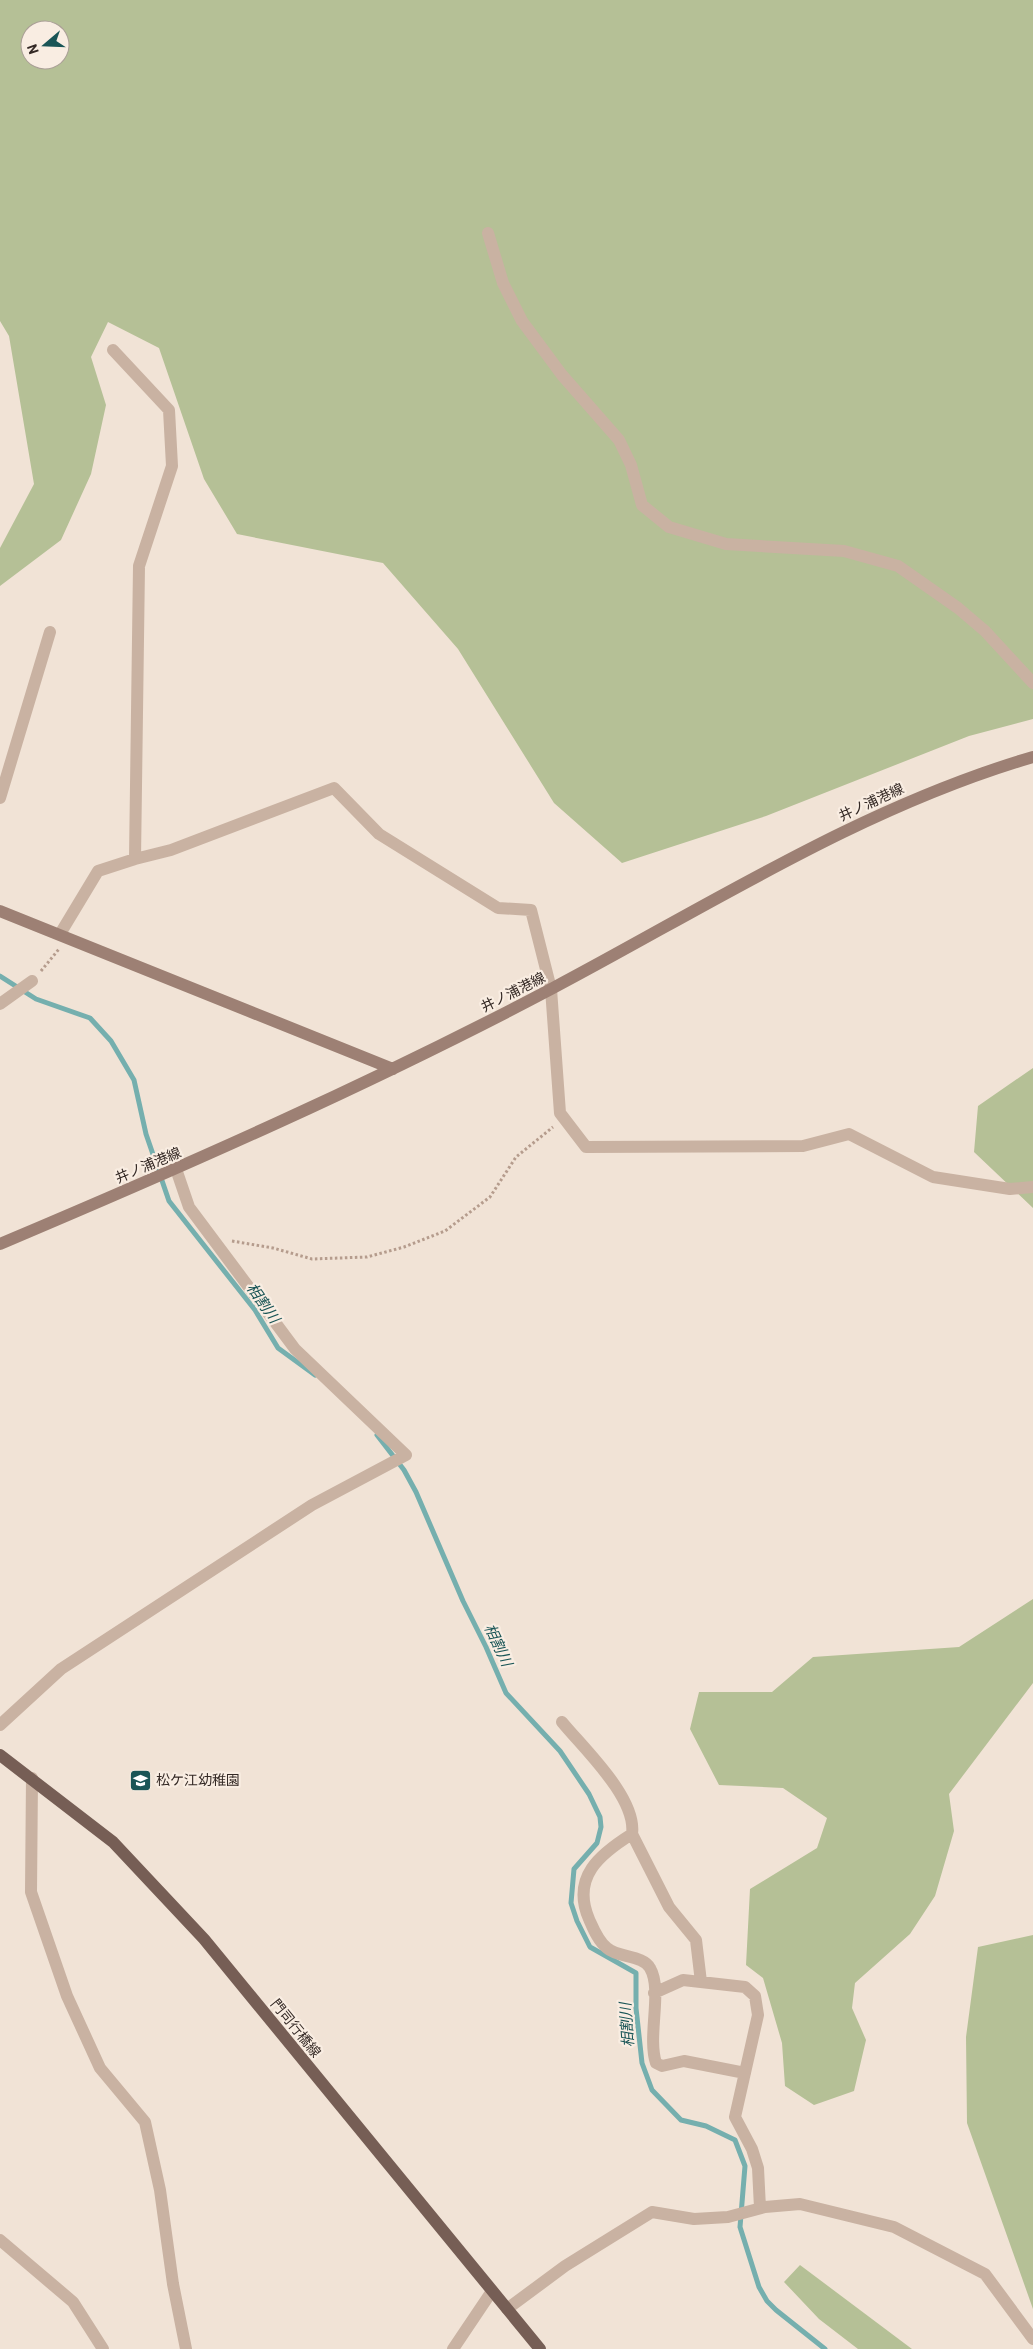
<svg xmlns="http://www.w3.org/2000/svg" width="1033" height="2349" font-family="Barlow,'Noto Sans JP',sans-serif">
  <rect width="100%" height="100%" fill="#f1e3d6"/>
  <path fill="#b5c096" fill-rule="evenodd" d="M0,0H1033V719L969,736L766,816L622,863L554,803L458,649L383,563L237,534L204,479L159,348L108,322L91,357L106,405L91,474L61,540L0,586V548L34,484L9,336L0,321ZM30,30H60V60H30Z
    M1033,1068V1208L974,1152L978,1106Z
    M1033,1599V1683L949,1794L954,1831L935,1896L910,1934L855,1983L852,2008L866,2040L854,2091L814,2105L785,2086L782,2043L763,1978L746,1965L750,1889L817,1848L827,1818L783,1788L719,1785L690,1729L699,1692H772L813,1657L959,1647Z
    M1033,1935V2309L967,2123L966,2037L978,1947Z
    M800,2265L912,2349H858L819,2319L784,2282Z"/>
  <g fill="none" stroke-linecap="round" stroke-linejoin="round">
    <path stroke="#75afae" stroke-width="5" d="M0,976L36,999L90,1018L111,1041L134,1080L146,1134L169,1201L255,1310L278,1348L315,1375
      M377,1435L404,1470L416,1492L463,1601L486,1647L506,1693L560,1751L589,1794L600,1817L601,1827L597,1843L574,1869L571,1903L577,1921L590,1947L636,1973V2008L642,2063L652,2090L681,2120L706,2126L735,2140L745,2166L740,2227L759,2287L767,2301L776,2310L825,2349"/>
    <path stroke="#b59c8d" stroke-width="3" stroke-dasharray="2.5 2.5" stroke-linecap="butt" d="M41,971L59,949
      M232,1241L273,1248L312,1259L367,1257L404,1247L445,1231L490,1197L516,1157L553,1127"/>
    <path stroke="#c9b2a2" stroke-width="12" d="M488,233L503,283L522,321L562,375L619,440L631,465L642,505L669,527L726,544L844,551L898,566L958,608L985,631L1033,683
      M113,350L169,410L172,466L139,566L135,859
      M0,798L50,632
      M60,934L98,871L135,859L171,850L334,788L379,834L498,908L531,910L551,989L560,1113L586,1147L803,1146L849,1134L933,1177L1010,1189L1033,1187
      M0,1004L32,981
      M562,1722C584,1749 637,1798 632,1834C600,1854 571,1877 589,1919C593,1928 598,1941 607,1948C618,1958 643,1955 650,1968C663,1990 647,2036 656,2063L662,2066L684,2061L745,2073
      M0,1725L61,1669L312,1505L406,1455L295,1349L189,1207L176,1169
      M32,1778L31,1892L67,1996L100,2068L145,2122L160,2190L173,2284L186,2349
      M632,1834L669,1907L696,1940L701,1982
      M654,1993L683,1980L745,1987L755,1996L758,2015L735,2117L752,2149L758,2168L760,2208
      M0,2240L73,2302L103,2349
      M507,2309L565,2266L652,2212L694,2219L728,2217L765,2207L800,2204L894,2227L985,2274L1033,2339
      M453,2349L492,2291"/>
    <path stroke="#9d8074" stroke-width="12" d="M0,911L393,1069
      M0,1244C187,1165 373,1083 553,988C710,905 862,807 1033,757"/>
    <path stroke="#765e55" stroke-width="12" d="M0,1755L113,1842L204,1939L540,2349"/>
  </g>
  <defs>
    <symbol id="school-square" viewBox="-11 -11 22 22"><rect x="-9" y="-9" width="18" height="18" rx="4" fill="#1a5556" stroke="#f9ede2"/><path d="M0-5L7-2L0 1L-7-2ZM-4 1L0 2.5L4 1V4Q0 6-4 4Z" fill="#fff"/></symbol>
  </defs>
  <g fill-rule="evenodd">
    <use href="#school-square" x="128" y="1768" width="25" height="25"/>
  </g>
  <g text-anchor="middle" stroke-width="4.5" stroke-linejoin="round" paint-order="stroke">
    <g font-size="14" fill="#342925" stroke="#f9ede2">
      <text transform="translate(871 802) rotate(-25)" y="5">井ノ浦港線</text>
      <text transform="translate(513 992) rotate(-27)" y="5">井ノ浦港線</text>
      <text transform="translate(148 1165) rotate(-23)" y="5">井ノ浦港線</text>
      <text transform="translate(296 2028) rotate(51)" y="5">門司行橋線</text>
    </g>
    <g font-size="14" fill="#342925" stroke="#f9ede2" text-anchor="start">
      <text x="156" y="1785">松ケ江幼稚園</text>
    </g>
    <g font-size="15" font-style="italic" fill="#1a5556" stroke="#f9ede2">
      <text transform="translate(263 1303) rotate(55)" y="5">相割川</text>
      <text transform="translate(498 1645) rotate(65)" y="5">相割川</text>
      <text transform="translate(627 2025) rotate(-94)" y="5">相割川</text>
    </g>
  </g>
  <g transform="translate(45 45) rotate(251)"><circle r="24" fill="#f9ede2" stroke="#aa9f96"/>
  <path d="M0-4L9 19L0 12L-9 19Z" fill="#1a5556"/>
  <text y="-8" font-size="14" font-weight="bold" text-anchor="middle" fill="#342925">N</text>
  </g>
</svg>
